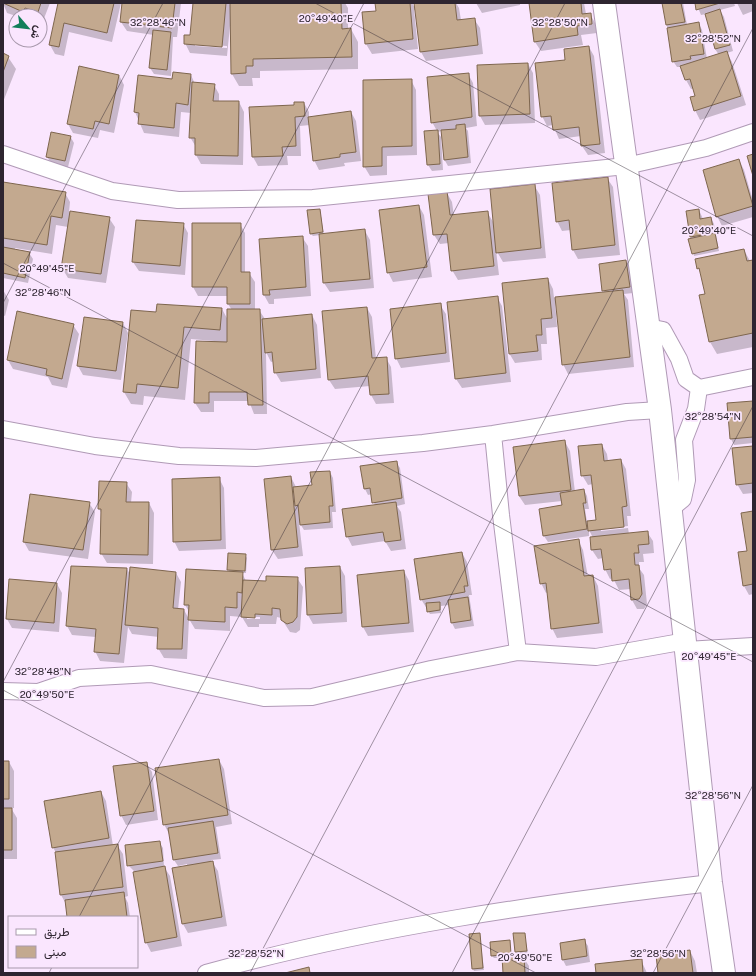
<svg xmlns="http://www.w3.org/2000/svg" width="756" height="976" font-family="'Public Sans',Vazirmatn,sans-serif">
  <rect width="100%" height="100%" fill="#fae6fe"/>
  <path fill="#0003" fill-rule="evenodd" d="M3,3H50L43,21L40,20V16H16L7,13Z
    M60,3H121L112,42L69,32L64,56L55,54L50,45Z
    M123,3H181L177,37H173L171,76L154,74L150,68L154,35L127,31L121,22Z
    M194,3H229L231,7V3H345L348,8V29H351L358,42V69L260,71V78H252L253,86H239L232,74L231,26H230L227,56L190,53L185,43L191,36ZM195,44L227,46V48L195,46Z
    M376,3H412L416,10L419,3H456L459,8L461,20L474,19L480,28L483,54L426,61L421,52L416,10H414L418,49L372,54L366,44L363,13L377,12Z
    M476,3H520V5L482,13Z
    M530,3H584L586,14H590L595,23L597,33L581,35L583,45L541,51L535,42Z
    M663,3H683L687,25L699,24L702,30L707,59L719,55L715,49L706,14L701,15L696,3H734L735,6L720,10L724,17L733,51L727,53L732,62L746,105L700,120L695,110L696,97L694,88L691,89L686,80L682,67H677L673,61Z
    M737,3H752L753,11L743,15Z
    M589,47L594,56L605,153L588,155L582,146L581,136L559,139L553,125L547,126L542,116L566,61Z
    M3,55L8,57L16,69L3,102Z
    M528,64L533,73L535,123L485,125L480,116Z
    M468,74L473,83L477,126L466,128L468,131L471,163L448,166L444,159L442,131L437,132L441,137L443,170L432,171L428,165L425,132L437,131L432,122Z
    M119,75L124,85L114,133L100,130L98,138L73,133L68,124Z
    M191,75L195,84L214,85L219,94V102H239L244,112L243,165L201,164L196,155V147L190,137L191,113L181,112L179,137L144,133L135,112L173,80Z
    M411,80L416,90L417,155L387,156V175L370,176L364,166Z
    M304,103L309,112V117L351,112L356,121L361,161L344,163L345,166L319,170L314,160L310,125L300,126L301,156H287L288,165L258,166L253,157L295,106Z
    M70,136L74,143L68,167L51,163L47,157Z
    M739,160L744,170L753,201V217L722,226L717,216Z
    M607,178L613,187L620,255L578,259L573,250L571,230L562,231L557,221Z
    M3,183L65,193L70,202L69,212L109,218L115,227L106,283L68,278L62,268L68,227L56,225L52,254L15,248V250L29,253L33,259L28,283L3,278Z
    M534,185L540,195L546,258L503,262L496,250L499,275L458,280L452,270L449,243L440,244L434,235L429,195L447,193L452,202L454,216L487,212L495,225Z
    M419,206L424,215L432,277L393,282L388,272Z
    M320,210L324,235L365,231L370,240L374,288L330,292L324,283L320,235L313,236L311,234Z
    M699,210L703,219L711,218L714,224L719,251L694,256L691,237Z
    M183,224L188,233L185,275L139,271L133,262Z
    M240,224L245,233V273H249L255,282V310H259L265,319L312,315L317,325L321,378L281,382L275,372L274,361L271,362L266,352L267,414H254L249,401H214V412H201L195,403L214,341L191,339L185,400L144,396L143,405L131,404L124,392L157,314L222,309L228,320L232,310L228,304V296H198L193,287Z
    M302,237L308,246L311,296L274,299V304H269L264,295Z
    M744,250L750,261H753V347L717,354L710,342L700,296L706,295L702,275L698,268Z
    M626,261L629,267L633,293L624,294L628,300L634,367L568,374L563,364L557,302H555L557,327L546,328L547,344H541L542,360L515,363L509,353L548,279L553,289L554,298L605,293L603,290Z
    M3,290L9,300L5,316L3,315Z
    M497,297L502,306L511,382L462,388L456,379Z
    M440,305L446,314L450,362L401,368L396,358Z
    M367,308L372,317L376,359L386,358L391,367L394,403L376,404L371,395L370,386L335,389L329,380Z
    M123,323L128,333L121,380L83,375L78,366Z
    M73,325L79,334L67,388L52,385L48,377L13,369L8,360Z
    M753,402V443L734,445L731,439Z
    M565,442L570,451L575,492L584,490L587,496L589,509H585L587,522L597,521L593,484L588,485L582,475L602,445L607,454L608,461L621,460L626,469L631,516H627L628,526L601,529V531L628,528L629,534L647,532L653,541L654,553L643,554L644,562H639V568L644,575L647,604L644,609H637L632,600L631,589L619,590L613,578L610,579L605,569L603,558L598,559L592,550L593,538L589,530V536L548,542L544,536L540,509L563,505L562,501L525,505L519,496Z
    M753,447V493L743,494L737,484Z
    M396,462L400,468L405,504L397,506L401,512L406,549L391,551L385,541L352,546L347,536L375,506L372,494L368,495L365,489L362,467Z
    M330,472L333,478L336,512H332L333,528L304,530L299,522L303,556L278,559L272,550L291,477L296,487L313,486Z
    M219,478L224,488L226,549L179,551L174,541Z
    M126,483L132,492L131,503H149L154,513L153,564L107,563L101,553L102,514L99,509Z
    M89,503L95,512L88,559L29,551L24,542Z
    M753,512V594L749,595L744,586Z
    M578,540L583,550L588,577L593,576L598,586L603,633L557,638L552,628L548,592L546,593L541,583Z
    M462,553L467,562L472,595H469L474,626L455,629L452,623L449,605L441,606V613L430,614L421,599Z
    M245,555L247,558L246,573H242L246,581L267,582L297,578L303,587L300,630L296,633L290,632L281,618L277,617L276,624H259V627H248L242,617L230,616V631L195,629L189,619L187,659L164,658L158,648L159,637L132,634L128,627L124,663L100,661L95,651L96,637L72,635L67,626L127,569L131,576L176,573L181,582L178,610H184L189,619L190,613L185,605L230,573L228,569ZM247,617H260V619H247Z
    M340,567L345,576L347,622L313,624L308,615L306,569Z
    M404,571L409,581L414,632L368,636L363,627Z
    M57,584L62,593L59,632L12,628L7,619Z
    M219,760L224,769L232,824L216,827L221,859L211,860L218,871L227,926L188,933L183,924L187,864L178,866L174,860L169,834L164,824Z
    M3,762H9L14,771V808H11L17,818V859H3Z
    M146,763L152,772L158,820L126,825L121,815Z
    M101,792L106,801L113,846L117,845L123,854L128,896L125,897L128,903L130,917H68L66,904L61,895L56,853L53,847Z
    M159,842L163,848L164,867L170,876L182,946L151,952L146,942L134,871L128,865Z
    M480,934L484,970L474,971L473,969Z
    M524,934L528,953L517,954L516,951Z
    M584,940L588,946L590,962L566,966L563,960Z
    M509,941L512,958L523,957L529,966V973H504L503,958H494L492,956Z
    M690,951L695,961L697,973H659Z
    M641,960L647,973H597Z"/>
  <path fill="#c3a98f" stroke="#7e664e" d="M3,3H41L38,12L25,8L23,12Z
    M58,3H114L107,33L64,23L59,47L49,45Z
    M122,3H175L172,28L120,22Z
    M193,3H226L222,47L184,44V35H190Z
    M230,3H341L342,29L351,28L352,57L253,59V66H246V73L231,74Z
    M375,3H410L413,39L365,44L362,12L376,11Z
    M414,3H455L457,20L475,18L478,45L420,52Z
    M529,3H581L582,14L591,13L592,24L577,26L578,35L534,42Z
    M662,3H681L685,22L666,25Z
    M695,3H720L696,10Z
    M720,9L730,45L715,49L705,14Z
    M699,22L704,54L690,56L691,59L672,62L667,28Z
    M153,30L171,32L167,70L149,68Z
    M589,46L600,144L581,146L579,127L553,130L551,116L541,117L535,63L565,60L564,49Z
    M727,51L741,96L694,111L690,97L695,96L690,79L685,80L680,66Z
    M3,53L9,56L3,72Z
    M528,63L530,114L479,116L477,65Z
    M79,66L119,75L109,124L95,121L93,129L67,124Z
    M173,72L191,74L188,105L176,103L174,128L138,124L139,113L134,112L138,75L172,79Z
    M469,73L472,117L431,123L427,77Z
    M412,79V146L382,147V166L363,167V80Z
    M192,82L215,84L213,101H239L238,156L195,155V138H189Z
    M294,102H304L305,116L295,117L296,146L282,147L283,156L252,157L249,107L294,105Z
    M351,111L356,152L340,154V157L313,161L308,117Z
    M465,124L468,157L444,160L441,130L456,129V125Z
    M438,130L440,164L427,165L424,131Z
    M51,132L71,136L65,161L46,157Z
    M753,154V176L747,156Z
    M739,159L753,206L716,217L703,170Z
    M608,177L615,245L572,250L569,220L556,222L552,183Z
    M3,182L66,192L62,218L51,216L47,245L3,238Z
    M535,184L541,248L496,253L490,189Z
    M447,191L450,215L488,211L494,266L451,271L447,234L433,235L428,194Z
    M419,205L427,267L387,273L379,210Z
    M320,209L323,232L310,234L307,210Z
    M699,209L700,219L711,217L713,228L702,229L703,235L690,237L686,211Z
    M70,211L110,217L101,274L61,269Z
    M136,220L184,223L180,266L132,262Z
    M192,223H241V272H250V304H227V287H192Z
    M365,229L370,279L323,283L319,234Z
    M715,233L718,248L692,254L688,239Z
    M303,236L306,287L269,290L270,295H263L259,239Z
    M3,247L30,252L25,278L3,273Z
    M744,249L747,261L753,260V333L709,342L699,295L705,294L699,268L697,269L695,259Z
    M626,260L630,287L602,291L599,264Z
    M548,278L552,318L541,319L542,335H536L538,351L509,354L502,283Z
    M623,290L630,357L562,365L555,297Z
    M498,296L506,373L455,379L447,302Z
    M441,303L446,353L395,359L390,309Z
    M157,304L222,308L220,330L184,327L178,388L137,384L136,393L123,392L131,310L156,312Z
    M367,307L372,358L387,357L389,394L370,395L368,376L328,380L322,311Z
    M227,309H260L263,405H248L247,392H209V403H194L196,341L227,342Z
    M17,311L74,324L62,379L46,375L47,369L7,360Z
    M312,314L316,369L274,373L272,352L265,353L262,319Z
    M84,317L123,322L116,371L77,366Z
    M753,401V437L730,439L727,403Z
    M565,440L571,490L519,496L513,447Z
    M602,444L604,461L621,459L627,506L622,507L624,527L588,531L587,521L596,520L591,475L581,476L578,446Z
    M753,446V483L736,485L732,448Z
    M397,461L402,498L372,503L370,488L364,489L360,466Z
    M330,471L333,506H329L330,522L300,525L298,505L295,506L293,487L312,485L310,472Z
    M291,476L298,547L271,550L264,479Z
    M220,477L221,540L173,542L172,479Z
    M99,481L127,482L126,502H149L148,555L100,554L101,509H98Z
    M584,489L586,503H583L587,529L543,536L539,509L562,505L560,493Z
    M30,494L90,502L83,550L23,542Z
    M396,502L401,540L385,542L383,532L346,537L342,509Z
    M753,511V584L743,586L738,552L747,551L741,513Z
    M648,531L649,544L638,545L639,553H634L635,565H639L642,594L639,599L631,600L629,579L612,581L611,569L604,570L601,549L591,550L590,537Z
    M579,539L584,576L593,575L599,623L551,629L546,583L540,584L534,546Z
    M462,552L468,586H464L465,592L420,600L414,559Z
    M228,553L246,554L245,571L227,570Z
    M71,566L127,568L119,654L94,652L96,629L66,626Z
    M340,566L342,613L307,615L305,568Z
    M130,567L176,572L173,608L184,609L182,649H157L158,628L125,625Z
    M186,569L243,572L242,593L237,592V608L225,607V622L188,620L189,605H184Z
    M404,570L409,623L362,627L357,575Z
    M266,576L298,577L297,617L293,622L287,624L281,620L280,609L272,608V615L255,614V618L241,617L243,580L266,581Z
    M9,579L57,583L54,623L6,619Z
    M468,597L471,620L451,623L448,600Z
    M440,602V610L427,612L426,603Z
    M219,759L228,815L163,825L155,768Z
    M3,761H9V799H3Z
    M147,762L154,811L120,816L113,766Z
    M101,791L109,838L52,848L44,801Z
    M3,808H12V850H3Z
    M213,821L218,853L173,860L168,828Z
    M160,841L163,861L127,866L125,845Z
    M118,844L123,887L60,895L55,852Z
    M213,861L222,917L182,924L172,868Z
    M165,866L177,937L145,943L133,872Z
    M124,892L127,917H67L65,900Z
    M480,933L483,968L472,969L469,934Z
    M513,933H525L527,951L515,952Z
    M585,939L587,956L562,960L560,943Z
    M510,940L511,954L491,956L490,942Z
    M690,950L693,973H658L656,955Z
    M524,956L525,973H503L502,957Z
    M642,959L643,973H596L595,964Z
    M309,967L310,973H285Z"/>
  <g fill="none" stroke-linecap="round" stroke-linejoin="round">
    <defs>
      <path id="minor" d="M3,154L112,191L178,200L313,198L626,166L706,148L753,132
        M648,327L663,330L679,359L686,379L699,388L753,377
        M3,429L95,446L179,456L256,458L423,443L493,434L627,412L660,410
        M493,434L501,515L518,652
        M671,509L683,499L687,480L684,440L696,409L699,388
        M686,650L753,646
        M3,691L38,692L79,678L151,674L264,698L312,697L431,669L518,652L596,657L686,641
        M206,973C371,927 541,903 711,883"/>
      <path id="primary" d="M604,3L660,410L711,883L724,973"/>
    </defs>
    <use href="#minor" stroke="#b09ab6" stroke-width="18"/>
    <use href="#primary" stroke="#b09ab6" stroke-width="24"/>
    <use href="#minor" stroke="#fff" stroke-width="16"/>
    <use href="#primary" stroke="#fff" stroke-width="22"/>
  </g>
  <path fill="none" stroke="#2e2530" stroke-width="1" stroke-opacity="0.45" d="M315,3L753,236M3,263L753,662M3,303L163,3M3,682L364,3M3,690L536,973M79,917L565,3M49,973L52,967M250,973L753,28M452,973L753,406M653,973L753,785"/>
  <g font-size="10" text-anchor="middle" fill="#2e2530" stroke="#fae6fe" stroke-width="3.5" stroke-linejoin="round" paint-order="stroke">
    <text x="326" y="22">20°49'40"E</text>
    <text x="158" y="26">32°28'46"N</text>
    <text x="560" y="26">32°28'50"N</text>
    <text x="713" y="42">32°28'52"N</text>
    <text x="709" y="234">20°49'40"E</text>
    <text x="47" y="272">20°49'45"E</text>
    <text x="43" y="296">32°28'46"N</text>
    <text x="713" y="420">32°28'54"N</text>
    <text x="709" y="660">20°49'45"E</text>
    <text x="43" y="675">32°28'48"N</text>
    <text x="47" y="698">20°49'50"E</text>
    <text x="713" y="799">32°28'56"N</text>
    <text x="256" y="957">32°28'52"N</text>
    <text x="658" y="957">32°28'56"N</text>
    <text x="525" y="961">20°49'50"E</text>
  </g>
  <rect width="756" height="976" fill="none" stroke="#2e2530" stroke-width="8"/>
  <rect x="8" y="916" width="130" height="52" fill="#fae6fe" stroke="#a899ac"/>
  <rect x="16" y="929" width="20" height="6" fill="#ffffff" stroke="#a899ac"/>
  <text x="44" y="936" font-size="12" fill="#2e2530">طريق</text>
  <rect x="16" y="946" width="20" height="12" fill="#c3a98f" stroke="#a899ac"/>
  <text x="44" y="956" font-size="12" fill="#2e2530">مبنى</text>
  <g transform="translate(28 28) rotate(118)"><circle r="19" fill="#fae6fe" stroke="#a899ac"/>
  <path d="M0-3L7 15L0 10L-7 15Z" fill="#117f5a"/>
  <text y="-6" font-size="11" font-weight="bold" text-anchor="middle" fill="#2e2530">ش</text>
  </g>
</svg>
